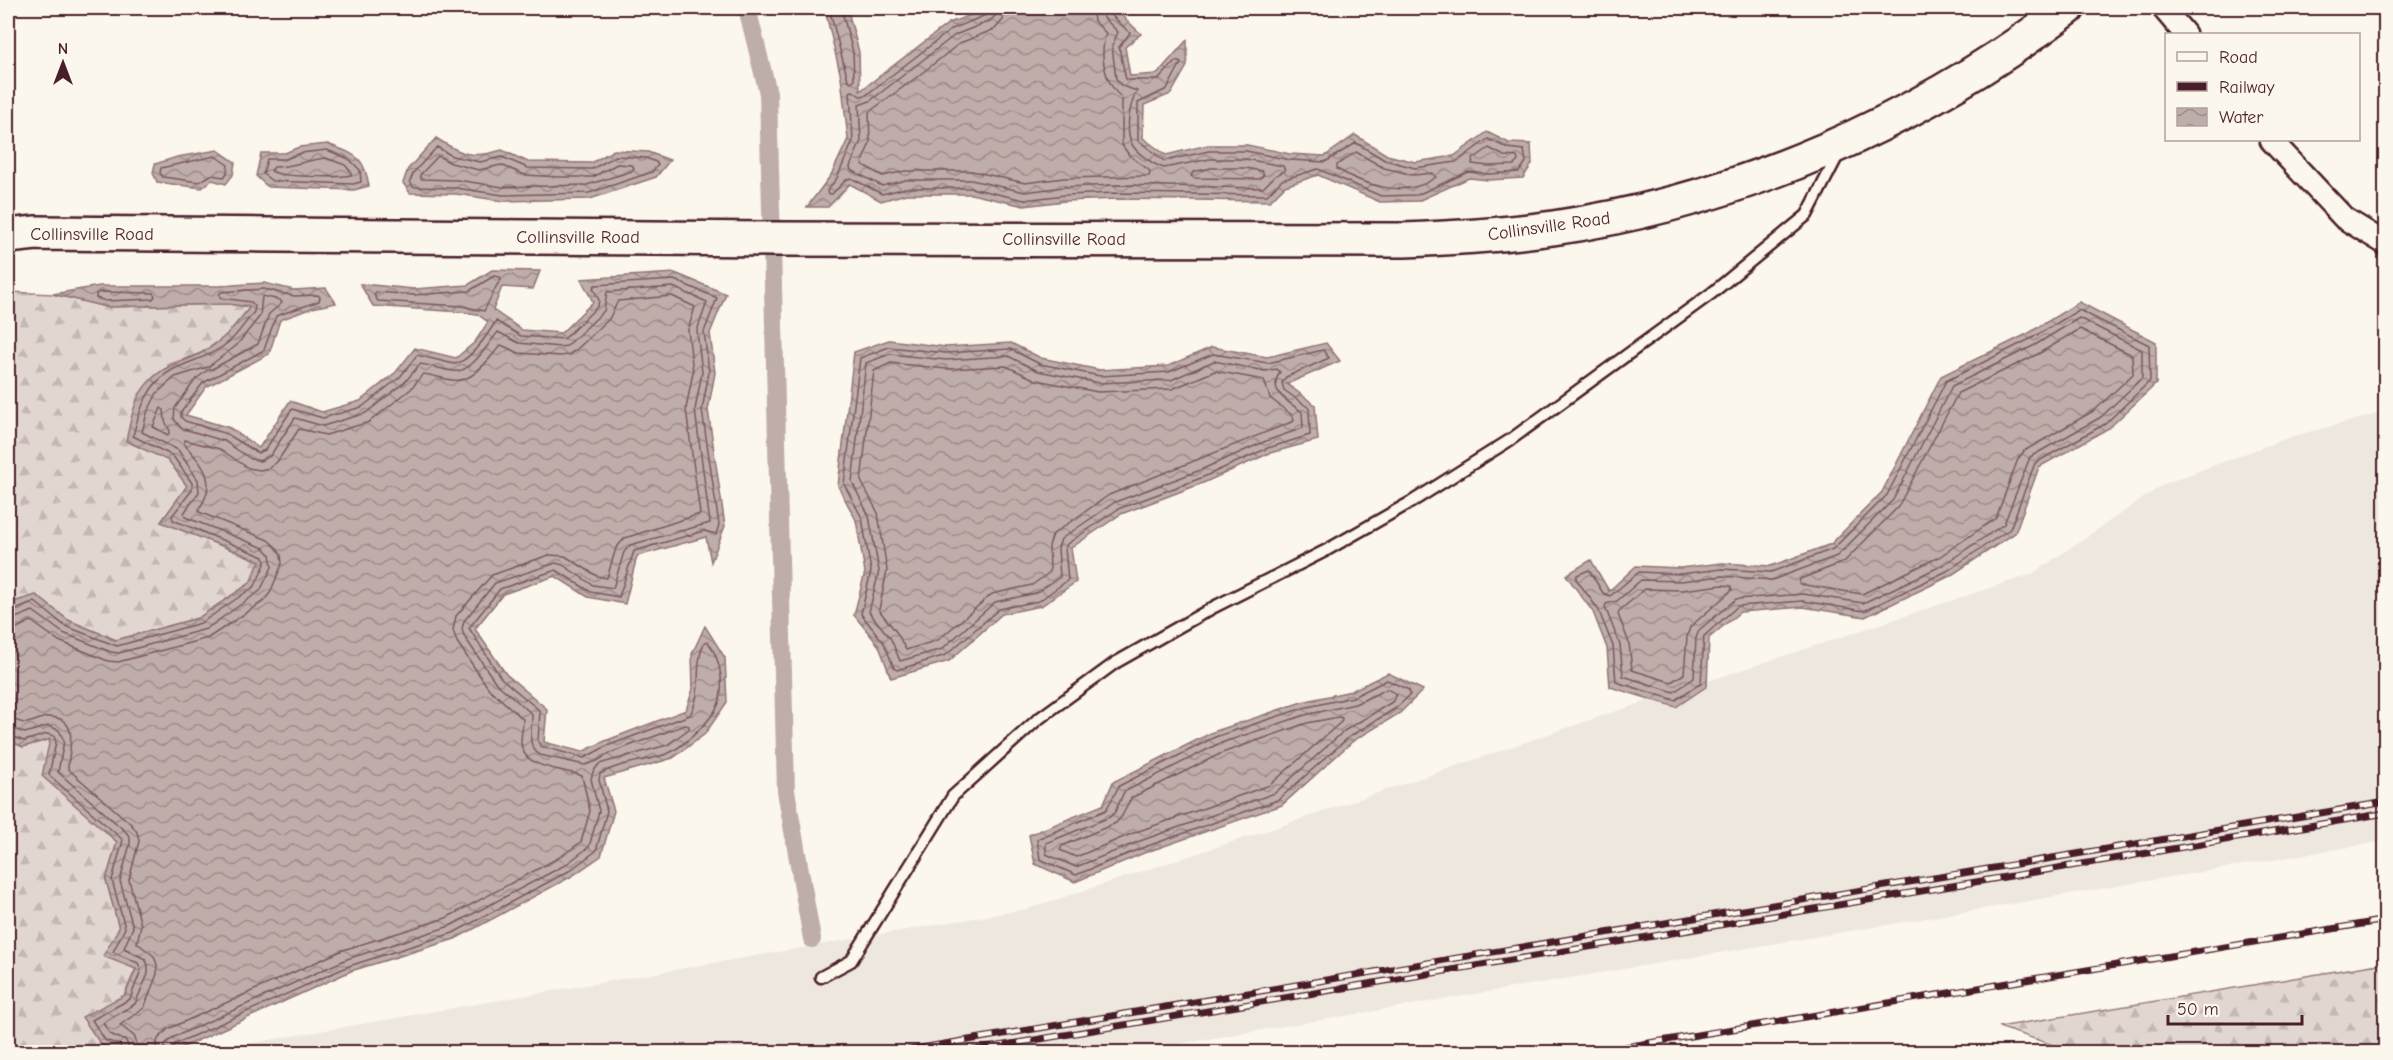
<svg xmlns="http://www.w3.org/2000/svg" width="2393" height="1060" font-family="'Comic Neue',sans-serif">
  <defs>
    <pattern id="forest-firs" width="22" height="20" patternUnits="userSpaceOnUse" patternTransform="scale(1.5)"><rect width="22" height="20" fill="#e2d7d0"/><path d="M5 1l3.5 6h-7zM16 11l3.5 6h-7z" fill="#c3b8b3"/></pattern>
    <pattern id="water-waves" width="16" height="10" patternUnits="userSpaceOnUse" patternTransform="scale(1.5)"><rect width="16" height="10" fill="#bfadaa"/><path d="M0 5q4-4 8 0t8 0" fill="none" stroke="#9d8c8b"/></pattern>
  </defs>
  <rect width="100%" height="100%" fill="#fbf7ec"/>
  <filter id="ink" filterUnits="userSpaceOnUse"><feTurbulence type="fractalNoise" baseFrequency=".0167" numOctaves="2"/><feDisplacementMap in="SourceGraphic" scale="12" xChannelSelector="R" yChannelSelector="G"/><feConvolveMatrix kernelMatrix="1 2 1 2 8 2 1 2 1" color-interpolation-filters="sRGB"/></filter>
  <g filter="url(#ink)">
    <path fill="#eee7de" d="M2385,412V841L1131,1052H199L1027,909L1272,829L1599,717L2032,574L2164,484L2290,437Z"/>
    <path fill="url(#forest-firs)" stroke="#967b7e" stroke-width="1.5" d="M8,292L53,294L106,307L228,304L250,307L226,336L201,353L168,365L169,461L187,486L161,522L260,561L250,583L198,618L116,640L68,620L36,595L17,601L8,609Z
      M51,739L87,815L117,842L106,880L119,928L136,968L102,1046L128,1052H8V740L23,747Z
      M2385,963V1052H2074L1999,1027Z"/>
    <path fill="url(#water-waves)" stroke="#907477" stroke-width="1.5" d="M822,8H846L848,11L859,52L860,91L949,23L990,8H1114L1141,34L1125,47L1130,76L1157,74L1187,40V66L1171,94L1144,105L1143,138L1166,155L1208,145H1247L1290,154L1325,156L1355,135L1387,155L1415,162L1454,156L1487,132L1509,143L1531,144L1532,164L1523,178L1489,180L1469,178L1418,201L1380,202L1318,175L1285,186L1270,201L1117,199L1065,201L1024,206L971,194H906L881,201L850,184L828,207H807L831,175L848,139L841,77L826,14Z
      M436,138C462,155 472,159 502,150L528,162L591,163L614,150L648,152L670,160L656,177L590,199L503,201L456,194L410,193L403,183L408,169Z
      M328,144C355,155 364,155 369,186L354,190L268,187L256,176L261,153H285L299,147Z
      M218,150L235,162L233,175L226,184L212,180L202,188L157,182L153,173L155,164L177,157Z
      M492,270L540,271L533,289L502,287L493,310L522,330L561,333L593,302L581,279L675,273L726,294L710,333L715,373L708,410L725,526L711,562L706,537L637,556L625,604L588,597L555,576L503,594L475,629L506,674L547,709L544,742L582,752L605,741L686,710L693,689L692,654L705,626L725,658L727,702L705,734L673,758L604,778L614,811L601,856L572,876L455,939L351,971L172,1052H128L102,1046L82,1017L125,995L136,969L103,956L119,928L106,880L117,842L42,776L50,739L23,747L8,740V609L17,601L36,595L68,620L116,640L198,618L250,583L260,561L161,522L187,486L169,461L126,441C130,423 134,398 147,384C166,362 181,365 203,352C224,340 235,326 250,307L228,304L106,307L53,294L100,286H219L264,283L294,290L326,288L336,303L312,308L280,320L269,354L206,387L186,415L230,428L259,448L290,401L322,412L360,401L396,372L415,348L456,358L475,342L488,322L477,314L461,312L373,306L360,284L414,289L468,285Z
      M2079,302L2156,342V384L2109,428L2039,467L2015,533L1950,576L1865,617L1803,607L1740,612L1709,638L1707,686L1676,707L1610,687L1607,648L1593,612L1566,575L1591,560L1609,591L1636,566L1680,568L1722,563L1771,566L1831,544L1882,492L1941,376L2029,333Z
      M889,340L946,347L1011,343L1041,358L1100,370L1168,366L1212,347L1267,357L1326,343L1340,361L1287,384L1315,405L1318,440L1270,453L1203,483L1121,514L1071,548L1076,582L1041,606L1002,614L949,661L891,678L879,646L854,615L865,572L856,520L838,486L854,352Z
      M1388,673L1423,690L1400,713L1353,741L1282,805L1144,853L1075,882L1035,864L1029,835L1103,805L1113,782L1213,732L1302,702L1351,691Z"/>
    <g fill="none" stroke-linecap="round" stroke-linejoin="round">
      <path stroke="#79585e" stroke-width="1.5" d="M829,8L848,80L851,82L854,80L853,52L841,8
        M989,8L986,15L952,29L866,95L860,96L853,91L850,92L853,141L837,178L827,191L828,194H832L846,180L851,178L882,194L906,188H971L1024,200L1065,195L1117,193L1267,195L1282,180L1318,169L1381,196L1417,195L1468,172L1489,174L1519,172L1526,162L1524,150L1507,148L1488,139L1456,162L1415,168L1385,160L1356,143L1325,162L1290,160L1246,151H1209L1164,161L1138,140V103L1167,89L1181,63L1176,61L1158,80H1126L1119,47L1130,33L1110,14L1108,8
        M996,8L995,16L990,21L955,35L870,101L859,105L861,141L850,167L851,170L882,186L906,180H971L1025,192L1064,187L1117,185L1263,188L1276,175L1285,171L1283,166L1245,159H1210L1164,168C1154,165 1134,152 1131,142C1125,127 1130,104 1137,91L1122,86L1116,79L1112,46L1118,32L1103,17L1101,8
        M1005,8L1003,20L995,29L960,43L917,77L869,112L870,143L862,162L863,165L883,176L905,171H972L1025,183L1064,178L1149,176L1150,171L1129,155L1122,145V98C1104,83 1099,55 1106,33L1094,21L1092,8
        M437,147L452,156L480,162L502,157L528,168L592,169L616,156L646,158L656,162L658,165L652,172L589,193L503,195L456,188L413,187L410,181L414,172Z
        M1489,148L1504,156L1517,157L1518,161L1514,165L1489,166L1472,164L1473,159Z
        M327,150L349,159L360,170L361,182L353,184L272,181L263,174L267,159H286L301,153Z
        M1356,152L1384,168L1414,175L1433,173L1436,177C1407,199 1365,186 1337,169V165Z
        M215,156L228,165L227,173L224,177L211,175L199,182L163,177L160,173L161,168Z
        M438,156L451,163L479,170L501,165L525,175L559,177H593L617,164L632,165L634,168L632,171L587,185L503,187L457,180L421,179L420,175Z
        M326,158L345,165L351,172V175C340,178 278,177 271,171L274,167C292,167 307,160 326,158Z
        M1211,168H1245L1262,171L1264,175L1259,179L1194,178L1191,176L1193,172Z
        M494,276L500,277L501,280L497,285L484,311L462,306L378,301L374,295L376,292L414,295L469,291Z
        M100,292L153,293L155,296L153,299L106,301L96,298V294Z
        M2079,310L2149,345L2150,381L2105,424L2035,463L2010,529L1947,571L1864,611L1803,601L1738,606L1704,636L1701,683L1675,700L1616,682L1613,646L1598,609L1576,579L1577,575L1589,570L1603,593L1610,596L1639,572L1680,574L1722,569L1771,572L1833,549L1887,495L1946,381L2032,338Z
        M2079,318L2142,350V378L2101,417L2030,457L2004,524L1943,565L1863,603L1803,594L1736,599L1699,630L1696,638L1694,678L1674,692L1623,676L1620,645L1605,607L1606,604L1617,601L1641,580L1681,581L1722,576L1772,580L1837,556L1893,500L1952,386L2035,345Z
        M2080,329L2132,355L2133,374L2095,410L2024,451L2018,459L1996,518L1939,557L1862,594L1799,584L1800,579L1844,562L1898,507L1958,393L2040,353Z
        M889,347L946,353L1010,349L1040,364L1100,376L1169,372L1213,354L1268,363L1323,350L1329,358L1286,377L1282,383L1284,390L1309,408L1310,435L1268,448L1201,478L1118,509L1067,544L1065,548L1068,580L1039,601L999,609L946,655L897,670L894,668L884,643L861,614L871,571L862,518L844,484L860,358Z
        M890,354L946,360L1008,356L1038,371L1099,383L1171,380L1214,361L1265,371L1277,369L1280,372C1267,392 1288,401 1302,412L1303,428L1266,441L1198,471L1115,502L1061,539L1058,548L1060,577L1036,593L995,602L942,649L900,661L891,639L869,612L879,571L869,516L852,482L866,363Z
        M891,363L947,369L1006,366L1036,380L1098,392L1172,389L1215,371L1264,380L1270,398L1293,416L1294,421L1109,495L1053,534L1049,546L1050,572L1032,585L992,594L938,640L906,650L897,633L879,610L887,570L878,513L861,481L874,371Z
        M161,408L164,410L165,421L170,431L168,435L153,427Z
        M1723,585L1731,586L1732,590L1690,627L1687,637L1684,674L1671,682L1632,670L1629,643L1618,614L1619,611L1645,589L1682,590Z
        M8,613L35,602L65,626L117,646L201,623L255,586L265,564L264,557L173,520L172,516L192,490V483L173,456L133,436C139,411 148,383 172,370C192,360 213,356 230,341C239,333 246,321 254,312L255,306L251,302L221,298L219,295L221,292L264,289L294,296L318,295L320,297L319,301L276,316L264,350L203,383L181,412V417L185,421L227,434L258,453L265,450L292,409L323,418L362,407L400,377L417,355L454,364C470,362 488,334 496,321L521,336L564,339L598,306L599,300L593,288L595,285L674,280L717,298L704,332L709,372L702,410L719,525L716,534L704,531L634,551L619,597L591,592L556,570L500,589L469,628L501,678L540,711L538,741L540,746L584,758L607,746L690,715C704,690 693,667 704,643L708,642C719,657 724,679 720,699C717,716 686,744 671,752C650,762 622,761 600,774L599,780L607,811L596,851L569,871L453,933L349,966L175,1044L171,1052
        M8,621L33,611L63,633L111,652L119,653L206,629L260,591L272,567L270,554L264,548L185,517L184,513L199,492L198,480L178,450L142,432L147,413L157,393L175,377L208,367L236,346L260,316L262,296L280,300L282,303L269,314L258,344L212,369H209L196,379L175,408L174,419L181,428L224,441L251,459L260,461L270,456L295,418L323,426L366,413L405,382L420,364C431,365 442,370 453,371C471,374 488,344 498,332L519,343L560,347L567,346L604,311L607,292L673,287L707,302L697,331L702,372L695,410L710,523L630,545L624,552L613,588L593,585L563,565L556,563L495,583L464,621L462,629L464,636L496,683L532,714C533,729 525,746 540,755L585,765L597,761L610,753L685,725L689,726V729L667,745L599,764L593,772L591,779L599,811L589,847L565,865L450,926L347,959L172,1038L165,1044L164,1052
        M8,630L17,628L31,621L59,641L108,661L118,662L208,638L264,601L270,593L282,564L281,555L276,547L268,540L199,512V509C218,482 204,466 184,444L185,440L220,449L248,468L260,470L269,468L277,462L299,429L326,435L369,422L411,389L423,374C433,375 442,379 452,380C473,384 489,358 501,345L519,353L560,356L568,355L576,350L609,319L618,301L672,296L695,307L688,330L693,372L686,409L700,514L625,538L616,548L607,578L597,576L565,556L549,555L492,575L456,616L453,630L457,642L489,689L523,719C523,727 521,735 521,743C523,770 563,768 582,776L590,811L581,842L560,857L446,918L343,950L168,1029L158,1039L155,1052
        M1387,680L1409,690L1410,695L1396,708L1349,737L1278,800L1142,848L1076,875L1040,859L1037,839L1106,810L1119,786L1215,737L1303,708L1353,697Z
        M1387,689L1397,694L1392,702L1344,731L1275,793L1140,841L1076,867L1046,854V843L1110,817L1115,812L1124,792L1218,744L1305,715L1355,704Z
        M1339,717L1342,718L1341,722L1270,785L1136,832L1076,857L1060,850L1062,846L1116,823L1122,816L1131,798L1222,753L1307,723Z
        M8,718C14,719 20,723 26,723C33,723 41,717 48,717C82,717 68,751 68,769L131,824L137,832L139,841L129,880L141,925L137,943L154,956L157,965V974L144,1008L120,1025L134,1036L140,1052
        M8,727L25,733L48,726L59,730L64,741L58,772L125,831L130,837V844L120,881L133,927L124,948L145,959L148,965V974L135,1004L103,1023L110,1034L126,1041L131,1052
        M8,735L24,741L47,734L54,736L56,742L49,775L123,840L112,880L125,928L113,952L138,963L141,970L130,999L92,1020L105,1040L120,1045L123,1052"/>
      <path stroke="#bfadaa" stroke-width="18" d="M747,8L768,93L786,791L812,939"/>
      <defs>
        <path id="service" d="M821,977L851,961L953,796L1037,720L1115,663L1214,607L1325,551L1413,501L1510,440L1712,293L1807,215L1839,153"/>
        <path id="minor" d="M2163,8L2185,34
          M2271,140L2344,218L2386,244"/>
        <path id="primary" d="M8,236L36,233L771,239L1404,240C1454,238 1503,235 1553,228C1739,201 1920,121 2068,8"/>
      </defs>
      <use href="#service" stroke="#4a1f2b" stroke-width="15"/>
      <use href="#minor" stroke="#4a1f2b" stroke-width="26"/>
      <use href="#primary" stroke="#4a1f2b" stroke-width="38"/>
      <use href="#service" stroke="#fbf7ec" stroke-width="10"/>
      <use href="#minor" stroke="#fbf7ec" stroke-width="21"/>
      <use href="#primary" stroke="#fbf7ec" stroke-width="33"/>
      <defs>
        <path id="rail" d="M897,1052L2386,802
          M963,1052L2386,813
          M1595,1052L2386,920"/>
      </defs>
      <use href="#rail" stroke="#4a1f2b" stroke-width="7"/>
      <use href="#rail" stroke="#fbf7ec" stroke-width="4.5" stroke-dasharray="14" stroke-linecap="butt"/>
    </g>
  </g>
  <g text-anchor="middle" stroke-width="6" stroke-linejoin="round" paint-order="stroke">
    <g font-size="18" fill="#4a1f2b" stroke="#fbf7ec">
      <text transform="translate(1549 226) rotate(-8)" y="6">Collinsville Road</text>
      <text x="92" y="240">Collinsville Road</text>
      <text x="578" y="243">Collinsville Road</text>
      <text x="1064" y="245">Collinsville Road</text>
    </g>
  </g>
  <rect width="2393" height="1060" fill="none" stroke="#fbf7ec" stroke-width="30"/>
  <rect x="15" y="15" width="2363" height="1030" fill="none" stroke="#4a1f2b" stroke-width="2" filter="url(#ink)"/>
  <rect x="2165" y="33" width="195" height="108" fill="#fbf7ec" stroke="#b4a19f" stroke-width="1.5"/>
  <rect x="2177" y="52" width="30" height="9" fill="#fbf7ec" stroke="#b4a19f" stroke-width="1.5"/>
  <text x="2219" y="63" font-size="18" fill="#4a1f2b">Road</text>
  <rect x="2177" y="82" width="30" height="9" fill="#4a1f2b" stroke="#b4a19f" stroke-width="1.5"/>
  <text x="2219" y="93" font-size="18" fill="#4a1f2b">Railway</text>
  <rect x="2177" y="108" width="30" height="18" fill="url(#water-waves)" stroke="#b4a19f" stroke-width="1.5"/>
  <text x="2219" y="123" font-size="18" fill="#4a1f2b">Water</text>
  <g transform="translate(63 63)" stroke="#fbf7ec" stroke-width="4.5" paint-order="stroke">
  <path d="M0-4.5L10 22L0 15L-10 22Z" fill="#4a1f2b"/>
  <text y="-9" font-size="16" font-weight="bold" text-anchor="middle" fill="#4a1f2b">N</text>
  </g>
  <path d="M2168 1015v9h134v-9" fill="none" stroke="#4a1f2b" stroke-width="3"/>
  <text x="2177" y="1015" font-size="18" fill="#4a1f2b" stroke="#fbf7ec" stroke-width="4.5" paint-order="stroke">50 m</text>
</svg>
